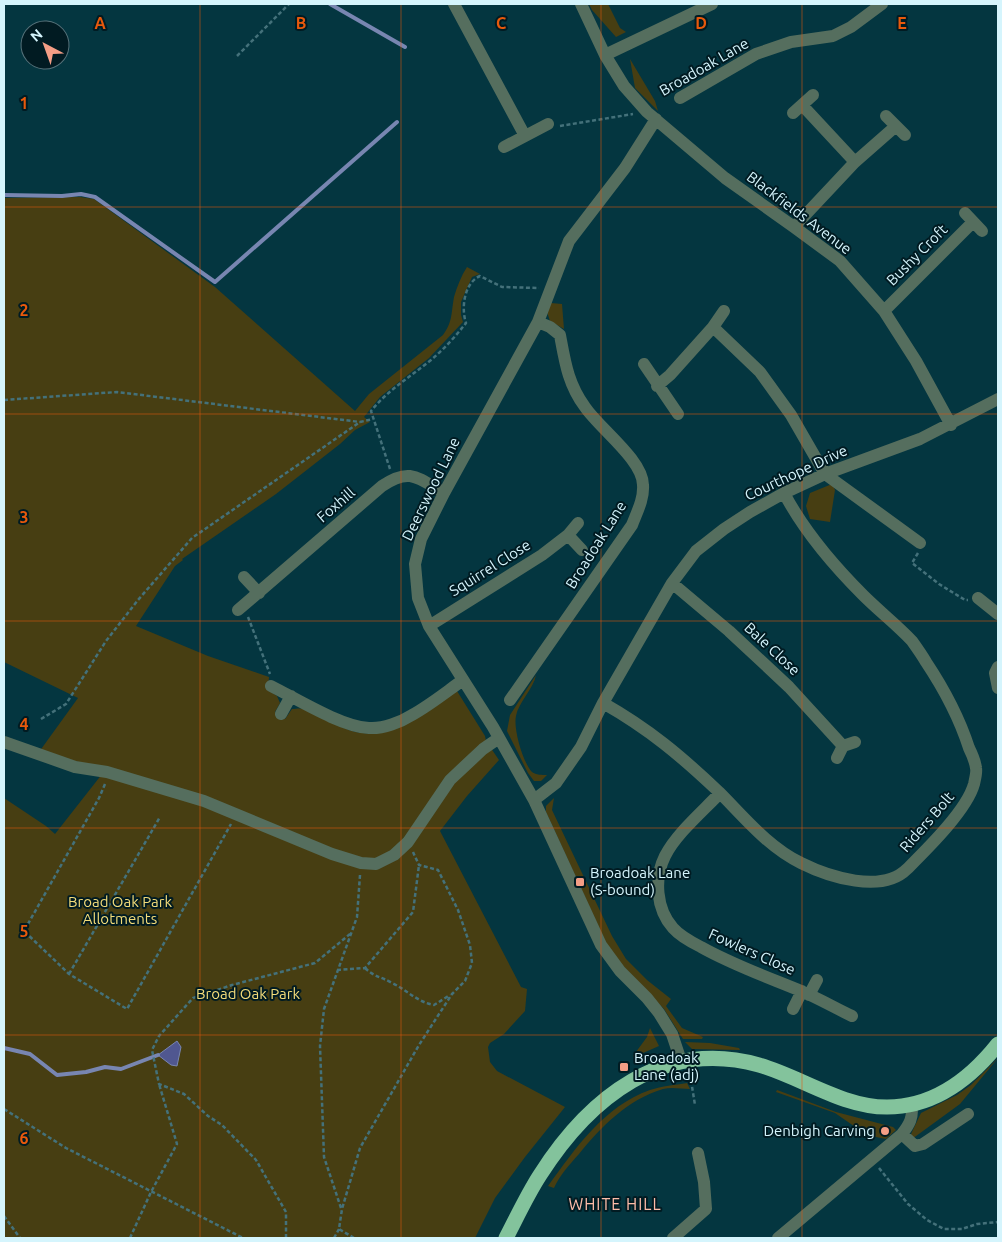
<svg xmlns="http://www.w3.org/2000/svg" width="1002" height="1242" font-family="Ubuntu,sans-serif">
  <rect width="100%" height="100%" fill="#043640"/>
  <path fill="#473e12" d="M589,4H608L620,28L626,32L616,37L592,10Z
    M630,59L655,101L658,111L635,88Z
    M80,197L94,199L215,287L355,411L369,394L443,335C453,321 451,313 454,297C457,287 461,276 467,267L480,274L472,277L461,302V315L463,322L429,358L380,397L364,417L370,422L355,430L340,444L276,494L182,559L183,560L175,566L136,626L208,656L269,677L268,690L277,696L280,703L275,712L285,719L292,709C295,709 300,708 304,709C313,711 332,723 342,727C384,748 423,713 457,691L485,736L486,741L499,760L467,796L440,831L521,987L527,989L525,1011L504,1034L490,1043L488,1047L490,1062L497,1071L565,1107L525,1157L495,1198L475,1238H4V798L46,826L55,834L106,769L39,752L78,698L4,662V198Z
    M551,303L562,304L564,329L550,321L547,312Z
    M832,484L835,490L830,522L810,519L806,506L810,493Z
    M536,675C534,688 518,703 516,716C513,728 523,763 532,772C536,775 542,775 547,775L541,781H534L528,773L507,731L510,715Z
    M554,798L552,810L612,936L626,959L647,980L671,999L666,1006L682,1028L703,1037L702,1039H683L664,1009L623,966L606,943L546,812V806Z
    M650,1028L659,1046L634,1057L633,1056L647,1037Z
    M685,1042L710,1043L739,1048L740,1050L692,1049Z
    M998,1058L960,1104L912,1139L911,1134L921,1113L957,1095L971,1085Z
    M687,1083L690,1089C681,1089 672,1087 663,1089C627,1100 602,1126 579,1154C569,1165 560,1175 554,1188L548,1186C575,1149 604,1106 650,1090C662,1086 675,1085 687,1083Z
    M777,1090L836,1112L893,1127L896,1130L886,1139L876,1137L864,1133L835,1113L776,1092Z"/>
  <path fill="#505790" stroke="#7886b1" d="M177,1041L181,1047L177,1066L171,1065L158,1055Z"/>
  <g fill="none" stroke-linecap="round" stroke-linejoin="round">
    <path stroke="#7886b1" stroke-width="4" d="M330,4L405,47
      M4,195L62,196L81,194L95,197L215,282L397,122
      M4,1048L30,1054L57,1075L86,1072L105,1067L121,1069L158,1055"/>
    <path stroke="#44717a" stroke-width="2.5" stroke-dasharray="4 2.5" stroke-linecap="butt" d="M237,56L289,4
      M560,126L633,114
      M4,400L117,392L360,422
      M390,469L371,411C388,390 410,377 431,360C444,349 456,336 466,323C461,308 464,283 480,276L502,287L539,288
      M918,553L912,563L939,584L965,600H968
      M248,617L270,674
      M41,719L66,704L106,641L138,600L192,538L360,422L373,419
      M105,784L99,798L24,931L69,974L127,1009L231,824
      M365,968C376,978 380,976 392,983C407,990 417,1002 434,1005L450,995
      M337,970L365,968L413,912L419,865
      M69,974L160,817
      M690,1074L695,1105
      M4,1109L66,1148L243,1238
      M879,1168L908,1204L927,1220L944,1229H962L977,1224L998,1222
      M341,1208L324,1157L320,1046L324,1009L357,917L360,875
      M4,1216L20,1238
      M130,1238L151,1192L177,1144L159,1084
      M286,1238V1212L256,1160L222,1125L208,1116L184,1094L159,1084L152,1050L159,1036L193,998L232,985L315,963L350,934
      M334,1238L339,1229
      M354,1238L339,1229L342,1209L360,1148L419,1045L452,994L465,981L472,963L470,945L458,910L438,870L419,865L413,852"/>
    <path stroke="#556e5e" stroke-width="12" d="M454,4L525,136
      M581,4L605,55L624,86L647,112L725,178L794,227L840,261L884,311L916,361L951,425
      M605,55L712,4
      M680,98L756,54L791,42L833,36L851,27L882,4
      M802,105L855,162
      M793,113L813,95
      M886,116L905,135
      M656,119L625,168L569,241L538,322L444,493L421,539L415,564L418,598L429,626L493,727L534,800L601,945L620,971L647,998L659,1013L672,1034L681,1061
      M504,147L548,124
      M965,213L982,231
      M794,227L855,162L896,126
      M884,311L973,222
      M713,327L724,311
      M644,364L678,414
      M657,386L670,375L713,327L760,372L791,415L825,474L920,543
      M568,535L582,550
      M244,577L259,593
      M672,583L729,631L789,687L843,746
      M978,598L998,614
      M238,610L382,486C410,467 418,478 444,493
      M429,626L542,555L568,535L578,523
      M998,667L995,673L998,688
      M271,686C297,699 342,727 369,728C383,729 401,722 412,715C430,705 446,692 463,680
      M510,700L632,525C637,512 644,499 643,485C643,460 599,428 585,407C568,384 565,362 560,335L550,327L538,322
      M603,703C649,729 681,756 719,792C744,817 768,847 801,863C829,877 882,894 907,869C927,849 967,810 974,784C975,779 977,772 976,768C975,761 972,754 969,748C959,717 944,689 926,662C922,655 917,648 912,641C897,625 879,611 863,595C833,565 804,531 784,493
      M281,714L291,696
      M4,742L75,767L107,772L204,801L332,854L361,863L376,864L394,855L408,842L450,780L483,749L499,738
      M837,758L843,746L855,742
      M720,793C702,812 676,834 665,856C654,878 656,909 673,928C680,936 691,942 701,947C733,965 767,977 801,991C818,998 835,1008 852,1016
      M534,800L556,783L581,747L603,703L672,583L696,551L724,529L750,512L784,493L825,474L920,439L998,399
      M809,995L817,980
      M793,1009L802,991
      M902,1134L915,1146L923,1144L968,1114
      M673,1238L706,1209L704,1182L698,1153
      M778,1238L902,1134C909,1125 914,1117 911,1105"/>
    <path stroke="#83c39c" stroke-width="15" d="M506,1238C517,1217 527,1195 540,1175C589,1098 663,1038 759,1065C801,1077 842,1107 887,1107C934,1107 971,1078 998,1044"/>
  </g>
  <path fill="none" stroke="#e8590c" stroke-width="1" stroke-opacity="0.55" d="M200,4V1238M401,4V1238M601,4V1238M802,4V1238M4,207H998M4,414H998M4,621H998M4,828H998M4,1035H998"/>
  <g fill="#f49e86" stroke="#011b22" stroke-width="2">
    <rect x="575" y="877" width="10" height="10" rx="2.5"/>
    <rect x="619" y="1062" width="10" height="10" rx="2.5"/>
    <circle cx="885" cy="1131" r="5"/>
  </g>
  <g text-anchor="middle" stroke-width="4" stroke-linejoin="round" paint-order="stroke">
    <g font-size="15" fill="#d5f5fd" stroke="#011b22">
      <text transform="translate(704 67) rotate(-30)" y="5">Broadoak Lane</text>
      <text transform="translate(799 213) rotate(37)" y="5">Blackfields Avenue</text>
      <text transform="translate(917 255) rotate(-45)" y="5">Bushy Croft</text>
      <text transform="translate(796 473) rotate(-25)" y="5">Courthope Drive</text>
      <text transform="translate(431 489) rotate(-64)" y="5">Deerswood Lane</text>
      <text transform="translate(336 505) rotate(-41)" y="5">Foxhill</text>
      <text transform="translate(596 545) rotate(-58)" y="5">Broadoak Lane</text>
      <text transform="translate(490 568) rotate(-32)" y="5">Squirrel Close</text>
      <text transform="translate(772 649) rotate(43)" y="5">Bale Close</text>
      <text transform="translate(927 822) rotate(-49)" y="5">Riders Bolt</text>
      <text transform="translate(752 952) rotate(24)" y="5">Fowlers Close</text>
    </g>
    <g font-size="15" fill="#d5f5fd" stroke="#011b22" text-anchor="start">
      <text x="590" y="878">Broadoak Lane<tspan x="590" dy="17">(S-bound)</tspan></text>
      <text x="634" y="1063">Broadoak<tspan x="634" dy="17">Lane (adj)</tspan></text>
      <text x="875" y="1136" text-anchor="end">Denbigh Carving</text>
    </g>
    <g font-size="15" fill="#f3dc7a" stroke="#011b22">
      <text x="120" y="907">Broad Oak Park<tspan x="120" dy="17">Allotments</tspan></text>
      <text x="248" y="999">Broad Oak Park</text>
    </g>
    <g font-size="16" letter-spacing="1" fill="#fdbca9" stroke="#011b22">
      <text x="615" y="1210">WHITE HILL</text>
    </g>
  </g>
  <g font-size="16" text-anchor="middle" font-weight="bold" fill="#e8590c" stroke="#011b22" stroke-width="4" stroke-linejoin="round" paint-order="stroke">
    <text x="100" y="29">A</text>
    <text x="301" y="29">B</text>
    <text x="501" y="29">C</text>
    <text x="701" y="29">D</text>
    <text x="902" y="29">E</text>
    <text x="24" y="109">1</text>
    <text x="24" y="316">2</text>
    <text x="24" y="523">3</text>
    <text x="24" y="730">4</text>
    <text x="24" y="937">5</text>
    <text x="24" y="1144">6</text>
  </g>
  <rect width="1002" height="1242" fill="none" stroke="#d5f5fd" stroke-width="10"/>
  <g transform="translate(45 45) rotate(319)"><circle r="24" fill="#011b22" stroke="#56727a"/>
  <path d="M0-4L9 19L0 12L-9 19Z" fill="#f49e86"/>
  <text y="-8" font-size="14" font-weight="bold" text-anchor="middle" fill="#d5f5fd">N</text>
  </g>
</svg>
